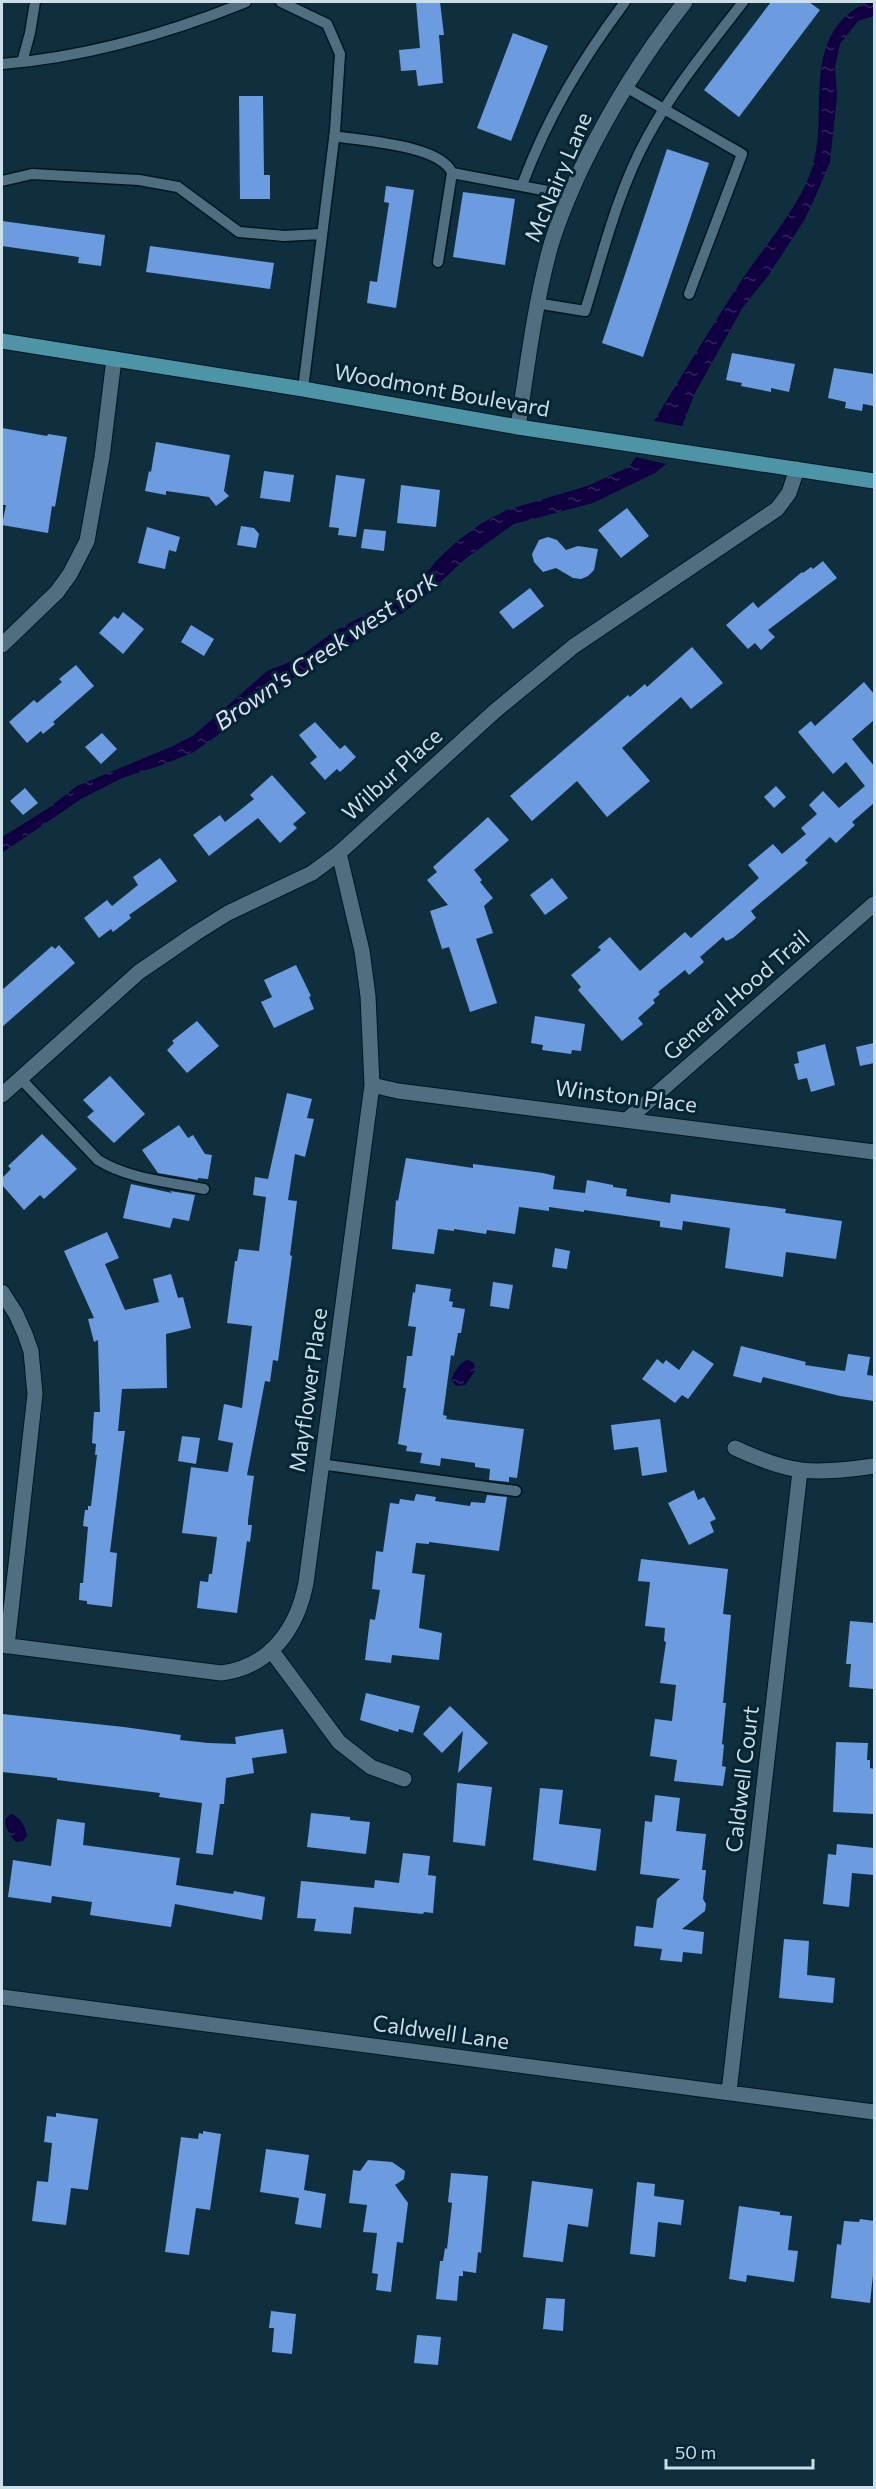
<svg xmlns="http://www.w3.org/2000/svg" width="876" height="2489" font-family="Commissioner,sans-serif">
  <defs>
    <pattern id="water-ripples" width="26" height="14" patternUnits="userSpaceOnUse" patternTransform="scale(1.5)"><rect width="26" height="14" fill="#110041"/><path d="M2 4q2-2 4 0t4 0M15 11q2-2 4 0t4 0" fill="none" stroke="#32255c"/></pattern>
  </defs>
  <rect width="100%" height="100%" fill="#0f2f3e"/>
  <path fill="url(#water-ripples)" d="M868,2H874V16L858,21L840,44L835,67L837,96L830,162L817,193L805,219L768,276L743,307L695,393L682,426L654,421C683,374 711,327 741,281C765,245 801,206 813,165C829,109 799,33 868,2Z
    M636,457L666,464L655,473L593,503L514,524L465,559L424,597L400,615L265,695L233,724L194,752L162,765L122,778L81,799L2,853V837L47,809L77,786L173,746L194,735L267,671L297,659L333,632L372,611L410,594L436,561L456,542L482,523L507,510L587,486L629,467Z
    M468,1360L474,1363L475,1371L465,1385L456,1386L451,1380C454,1372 460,1362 468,1360Z
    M11,1814C20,1816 26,1828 27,1836L23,1841L16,1842C10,1836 3,1826 6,1818Z"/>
  <path fill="#6d9be0" d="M416,2H440L444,35H439L443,83L418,86L416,70L401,71L399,50L420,48Z
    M771,2H809L820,10L739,117L704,90Z
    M513,33L548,46L511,141L477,128Z
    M239,96H263L264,175H270V199H240Z
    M667,149L709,163L643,357L602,343Z
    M386,186L414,190L396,308L367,303L370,281L377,282L389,203L384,202Z
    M463,192L515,199L505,265L453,257Z
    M2,221L105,235L101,266L78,263L79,257L2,246Z
    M150,246L274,263L270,289L146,272Z
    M732,353L795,364L789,392L771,388V392L741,386L742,383L726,380Z
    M834,368L874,374V406L863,404L862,411L845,408L846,402L828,398Z
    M2,428L47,436L48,434L67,437L55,507L52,506L48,533L2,525L6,505H2Z
    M156,442L230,455L224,491L229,496L216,506L209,497L166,491V495L145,491L149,471L151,472Z
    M264,471L294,475L290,502L260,498Z
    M336,475L365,479L356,537L338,535L339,528L329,527Z
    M401,485L440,490L436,527L397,523Z
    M627,508L649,536L621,558L598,530Z
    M241,526L254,528L259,534L256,548L237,545Z
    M147,527L180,537L176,552L169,550L165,569L138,563Z
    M364,529L386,531L384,551L361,548Z
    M548,537L557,540L566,550L578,546L598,549L594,570L588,576L581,579L573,578L556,568L543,572L534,562L532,554L539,540Z
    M823,561L837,578L768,630L775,637L761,650L755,643L748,649L726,625L753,602L758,608L802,572L803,573L811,567L813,569Z
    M530,588L544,606L513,629L499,612Z
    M123,612L144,629L123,654L99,633L114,616L118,619Z
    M191,625L214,639L204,656L181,642Z
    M692,647L723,683L691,709L681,697L622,748L650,781L607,817L577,781L532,821L510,796L628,695L630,697L645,684L647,687Z
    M76,665L94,686L53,722L55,724L43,734L41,731L27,743L9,722L34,700L37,703L62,682L59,679Z
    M864,682L874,694V720L852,739L874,766V803L852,822L855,825L836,843L830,837L805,860L808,863L751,911L756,918L733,938L726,941L723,937L700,957L704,962L689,975L685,970L658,992L660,994L653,1000L655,1003L638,1018L643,1024L622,1041L578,990L581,987L571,975L601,950L598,947L610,937L640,971L685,932L691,938L759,878L748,865L773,844L782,854L806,834L801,828L817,814L809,805L823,791L839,808L865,786L846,762L833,774L798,732L811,721L815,726Z
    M315,722L340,749L345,745L356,757L340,772L337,769L325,780L310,763L317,757L299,735Z
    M102,733L117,749L101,764L85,747Z
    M272,775L306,813L293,824L297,828L280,843L258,818L209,856L193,835L220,815L225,822L254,799L250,795Z
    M776,786L786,797L774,808L764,797Z
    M25,788L38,803L23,815L10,801Z
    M488,817L509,840L474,870L482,880L480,882L493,898L484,906L493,933L476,939L497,1003L470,1012L449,947L442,949L430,911L448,905L427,880L437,872L433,867Z
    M160,858L177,881L129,915L131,918L113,932L111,929L99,938L84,918L107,900L112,906L138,885L133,877Z
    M552,878L568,898L545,915L530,895Z
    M59,945L75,963L2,1027V990L52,946L55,949Z
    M296,965L311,996L309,997L314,1009L274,1028L261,1002L272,997L264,980Z
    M535,1016L585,1024L581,1051L572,1050L571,1054L542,1050L543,1045L531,1043Z
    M197,1021L219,1046L187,1073L167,1050L174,1043L172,1041Z
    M874,1043V1063L860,1066L856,1047Z
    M825,1044L835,1085L811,1092L807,1078L798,1080L794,1064L799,1063L797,1052Z
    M110,1076L145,1114L114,1143L87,1117L94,1111L83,1100Z
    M287,1093L312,1099L307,1118L314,1119L305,1157L295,1154L288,1200L297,1201L290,1255L292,1256L278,1361L273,1360L270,1382L265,1381L247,1475L254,1476L248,1520V1525H252L250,1542L247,1541L237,1613L197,1608L200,1581L208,1582L209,1574H212L217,1537L182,1533L191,1467L228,1472L233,1443L218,1440L224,1404L242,1408L252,1326L227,1323L235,1261H237L239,1249L259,1251L266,1197L253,1195L255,1177L268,1179Z
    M179,1125L188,1138L193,1135L205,1154L212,1155L208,1179L198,1178V1180L158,1173L142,1150Z
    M42,1134L77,1169L44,1199L40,1195L24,1210L2,1185V1178L11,1169L8,1166Z
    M406,1158L473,1168V1164L543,1173L555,1176L553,1189L585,1193L587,1180L613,1185V1187L627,1189L626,1196L670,1203L671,1194L786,1209L785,1213L842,1221L836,1259L786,1252L783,1277L725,1268L730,1228L683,1221L682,1230L660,1227V1221L584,1210V1212L549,1207V1211L519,1207L515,1234L487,1230L486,1234L454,1229V1231L438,1229L434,1254L392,1249L396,1200L398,1201Z
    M131,1184L172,1193L170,1191L195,1195L189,1221L173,1218L170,1228L123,1218Z
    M107,1232L119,1258L105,1264L125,1310L159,1302L153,1279L171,1274L178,1298L183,1297L191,1328L166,1334L167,1388L122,1389L118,1431H125L110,1552L117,1553L112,1607L87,1604V1601L79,1600L80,1583H83L88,1527L83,1526L85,1510H88V1506H91L97,1455H95L96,1444L92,1443L94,1412H100L98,1340L94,1342L88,1319L94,1318L64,1251Z
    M555,1248L570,1251L567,1269L552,1267Z
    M493,1282L513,1285L509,1309L490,1306Z
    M416,1284L451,1289L449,1301L453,1302L452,1307L465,1309L461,1333H458L454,1356L451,1355L443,1415L447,1416L446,1419L524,1429L517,1478L509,1477V1482L489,1480L490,1469L475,1467V1463L441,1458L440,1466L420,1463L422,1453L406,1451L407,1446L398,1444L406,1388H403L407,1356H412L416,1327L408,1326L413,1292L415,1293Z
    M741,1346L806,1362L805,1365L845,1371L848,1354L870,1357L867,1375L874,1376V1401L840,1396L763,1377L761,1383L733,1376Z
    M693,1350L714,1364L688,1399L682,1395L675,1403L642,1379L657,1359L663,1364L666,1360L679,1370Z
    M660,1419L667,1472L642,1476L638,1447L614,1450L611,1425Z
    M182,1436L200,1438L196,1464L178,1461Z
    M694,1490L698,1500L704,1497L716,1519L710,1522L714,1532L689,1545L668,1503Z
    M416,1494L436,1497L435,1501L470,1506L471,1502L485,1503L487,1495L507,1497L499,1551L429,1542V1544L416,1543L412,1573L425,1575L419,1628L442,1633L439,1660L392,1655L391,1663L365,1660L370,1619L375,1620L380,1590L372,1589L376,1551L383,1552L390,1503L399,1504L400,1499L414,1501Z
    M641,1559L728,1569L723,1614L731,1615L723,1703H726L722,1744L724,1745L722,1766L726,1767L723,1786L674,1781L677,1760L650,1756L655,1719L672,1721L676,1685L660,1683L666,1642L664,1641L665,1628L645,1626L650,1582L638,1581Z
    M850,1621L874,1623V1689L849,1687L851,1664H846Z
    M366,1693L420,1706L413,1733L399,1729L398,1732L360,1720Z
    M450,1706L488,1743L458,1773L463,1731L442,1753L423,1734Z
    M2,1714L124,1727L181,1735L180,1740L208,1743L236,1744L235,1737L283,1729L287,1753L252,1758L254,1773L226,1778L224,1804H220L213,1855L196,1853L202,1803L159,1797L160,1793L57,1780V1778L2,1772Z
    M836,1742L868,1743L867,1760H870V1768L874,1769V1814L833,1812Z
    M457,1783L492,1787L485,1846L453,1842Z
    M540,1788L563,1790L559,1824L601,1829L596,1871L533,1860Z
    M655,1795L680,1798L676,1831L706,1834L702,1870H706L703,1899L706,1904L705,1911L682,1929L704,1932L702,1954L683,1952L682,1962L660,1960L662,1949L634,1946L636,1926L653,1928L657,1899L680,1879L640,1874L645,1821L652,1822Z
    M311,1813L350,1817V1820L370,1822L366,1854L307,1847Z
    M57,1819L85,1823L83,1845L180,1858L176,1885L233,1894L234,1891L265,1897L262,1920L175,1904L171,1927L90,1915L92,1902L52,1896L51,1903L8,1897L13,1860L51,1866Z
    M837,1844L874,1848V1875L852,1873L849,1907L823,1904L828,1854L836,1855Z
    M403,1853L430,1856L428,1875L436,1876L433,1913L424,1912L423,1914L354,1907L351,1934L314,1931L316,1919L297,1918L301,1881L374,1888L375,1880L399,1883Z
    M784,1939L809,1941L807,1975L835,1978L833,2003L779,1998Z
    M56,2113L98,2119L88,2190L71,2188L66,2225L32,2221L37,2181L48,2182L52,2143L44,2142L47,2116L56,2117Z
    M203,2131L221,2134L210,2210L196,2208L189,2255L165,2252L181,2137L198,2139L199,2133L203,2134Z
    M266,2149L309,2155L304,2190L326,2194L321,2228L295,2224L299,2198L260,2192Z
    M368,2160L392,2162L405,2171L404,2179L395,2185L408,2203L403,2243L397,2242L391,2292L376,2290L378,2274L372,2273L377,2233L363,2232L367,2205L349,2203L353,2170L360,2171Z
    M451,2173L488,2176L481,2253L478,2252L476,2273L463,2271V2276H459L457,2301L436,2299L440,2261H443L445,2248L447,2249L452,2203L448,2202Z
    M532,2181L593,2189L588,2227L568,2224L563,2262L523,2257Z
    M637,2182L655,2184L654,2196L684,2200L681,2225L658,2222L655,2257L630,2254Z
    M739,2206L780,2212V2215L792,2216L788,2250L798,2251L794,2282L747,2275L746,2282L729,2279Z
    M860,2219L874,2221V2265L870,2303L831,2298L837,2244L841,2245L844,2221L859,2222Z
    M546,2298L565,2299L563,2331L543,2329Z
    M271,2311L296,2314L292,2354L272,2352L274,2328H269Z
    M417,2335L441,2337L438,2365L414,2363Z"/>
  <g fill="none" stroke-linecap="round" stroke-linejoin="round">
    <defs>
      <path id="service" d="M281,2L327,24L340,54L335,131L303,389
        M22,62L30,33L35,2
        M2,64C86,57 167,34 246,2
        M624,86L742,154L689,294
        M334,136C363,141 441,145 452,173L569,195
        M2,181L32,174L139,180L178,187L239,232L284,236L321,234
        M522,185C548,116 581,61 625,2
        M438,262L452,173
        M536,303L585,311C603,253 618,190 648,136C674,88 710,45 743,2
        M20,1078L98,1160C128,1179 170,1182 204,1189
        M320,1464L516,1491"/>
      <path id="minor" d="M518,427C527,368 534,309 549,252C557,222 569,195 582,167C611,107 644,54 685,2
        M2,645L57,592L70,574L87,541L102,457L114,359
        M372,1085L398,1091L874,1152
        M2,1095L139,972L196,933L228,913L312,873L339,853L495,711L574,646L777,509L789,493L797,469
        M628,1119L874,904
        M2,1292L16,1314L25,1334L31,1351L35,1394L7,1646
        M735,1448C791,1474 812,1475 874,1466
        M2,1645L221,1673C270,1667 297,1629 306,1583L372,1085L368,996L362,951L339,853
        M271,1650L339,1742L371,1767L404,1779
        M2,1997L874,2112
        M729,2092L800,1471"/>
      <path id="primary" d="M2,341L303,389L518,427L874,481"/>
    </defs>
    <use href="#service" stroke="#011621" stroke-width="13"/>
    <use href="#minor" stroke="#011621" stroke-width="17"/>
    <use href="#primary" stroke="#011621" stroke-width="17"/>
    <use href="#service" stroke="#4f6f81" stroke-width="10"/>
    <use href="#minor" stroke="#4f6f81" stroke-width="15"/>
    <use href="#primary" stroke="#4d95a6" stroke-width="15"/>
  </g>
  <g text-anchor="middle" stroke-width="6" stroke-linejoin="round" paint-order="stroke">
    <g font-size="22" fill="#ccdee8" stroke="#052534">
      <text transform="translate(558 177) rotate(-67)" y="8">McNairy Lane</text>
      <text transform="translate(442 390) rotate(10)" y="8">Woodmont Boulevard</text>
      <text transform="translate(392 774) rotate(-42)" y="8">Wilbur Place</text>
      <text transform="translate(736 995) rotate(-41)" y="8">General Hood Trail</text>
      <text transform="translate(626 1096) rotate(7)" y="8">Winston Place</text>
      <text transform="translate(308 1390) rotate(-82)" y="8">Mayflower Place</text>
      <text transform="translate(742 1779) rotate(-83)" y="8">Caldwell Court</text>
      <text transform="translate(441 2032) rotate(8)" y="8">Caldwell Lane</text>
    </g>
    <g font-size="24" font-style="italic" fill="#dcdef3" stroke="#052534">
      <text transform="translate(326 651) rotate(-34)" y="8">Brown's Creek west fork</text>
    </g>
  </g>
  <rect width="876" height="2489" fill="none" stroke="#ccdee8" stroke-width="6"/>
  <path d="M666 2459v9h147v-9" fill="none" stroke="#ccdee8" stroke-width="3"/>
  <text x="675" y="2459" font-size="18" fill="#ccdee8" stroke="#052534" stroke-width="4.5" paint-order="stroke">50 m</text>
</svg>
